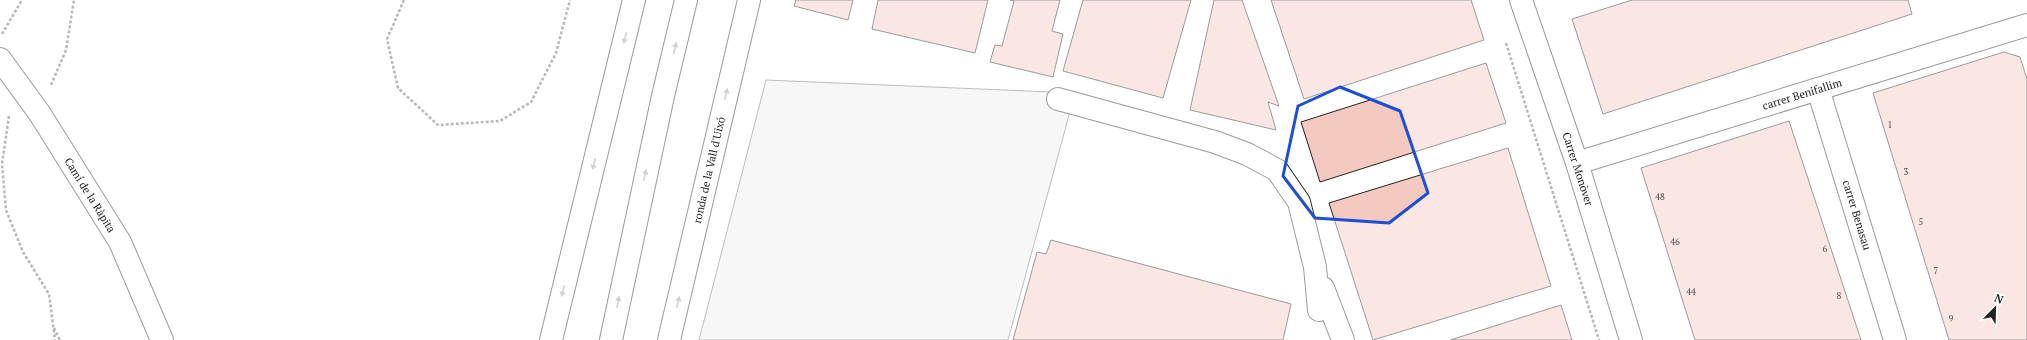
<svg xmlns="http://www.w3.org/2000/svg" width="2027" height="340" font-family="'PT Serif',serif">
  <rect width="100%" height="100%" fill="#fff"/>
  <path fill="#ededed" stroke="#6f6f6f" d="M766,80L1075,93L1008,340H699Z"/>
  <path fill="#f3c9c0" stroke="#222" d="M796,0H853L848,20L794,6Z
    M878,0H988L975,53L872,29Z
    M1010,0H1060L1052,31L1063,34L1053,77L990,62L995,45L1002,46L1014,1Z
    M1083,0H1191L1163,98L1063,71Z
    M1214,0H1242L1279,106L1268,102L1276,130L1190,110Z
    M1271,0H1471L1484,40L1304,99Z
    M1632,0H1908L1912,14L1603,114L1572,19Z
    M2004,52L2020,57L2027,79V340H1949L1873,93Z
    M1486,63L1506,123L1320,182L1301,122Z
    M1789,121L1861,340H1695L1641,168Z
    M1508,148L1551,286L1373,340L1329,203Z
    M1051,240L1291,304L1283,340H1013L1037,252L1046,254Z
    M1561,305L1572,340H1450Z"/>
  <g fill="none" stroke-linecap="round" stroke-linejoin="round">
    <defs>
      <path id="minor" d="M1521,0L1577,163L1631,340
        M0,59L40,114L120,242L162,340
        M1818,89L1895,340
        M1058,99L1215,142L1247,154L1277,170L1299,202L1315,267L1319,310
        M1577,163L2027,25
        M1323,288L1343,340
        M669,340L749,0"/>
      <path id="major" d="M551,340L634,0
        M611,340L663,96L686,0"/>
    </defs>
    <use href="#minor" stroke="#222" stroke-width="24"/>
    <use href="#major" stroke="#222" stroke-width="24"/>
    <path stroke="#646464" stroke-width="2.5" stroke-dasharray="3 2" stroke-linecap="butt" d="M404,0L387,39L398,88L438,125L500,121L531,102L556,53L570,0
      M2,34L22,0
      M1506,43L1599,340
      M51,85L66,50L74,0
      M9,116L2,164L6,210L23,252L49,294L55,340
      M54,328L60,340"/>
    <use href="#minor" stroke="#fff" stroke-width="22"/>
    <use href="#major" stroke="#fff" stroke-width="22"/>
  </g>
  <defs><path id="oneway-solid" d="M-6-.8H1V-3.2L6.5 0L1 3.2V.8H-6Z"/></defs>
  <g fill="#9c9c9c">
    <use href="#oneway-solid" transform="translate(625 38) rotate(104)"/>
    <use href="#oneway-solid" transform="translate(675 48) rotate(-76)"/>
    <use href="#oneway-solid" transform="translate(726 94) rotate(-77)"/>
    <use href="#oneway-solid" transform="translate(594 164) rotate(104)"/>
    <use href="#oneway-solid" transform="translate(645 175) rotate(-77)"/>
    <use href="#oneway-solid" transform="translate(563 291) rotate(104)"/>
    <use href="#oneway-solid" transform="translate(618 302) rotate(-79)"/>
    <use href="#oneway-solid" transform="translate(678 302) rotate(-77)"/>
  </g>
  <path d="M0 0H2027V340H0ZM1340,87L1400,111L1428,193L1389,223L1315,218L1283,176L1298,106Z" fill="#fff" fill-opacity=".55" fill-rule="evenodd"/>
  <path fill="none" stroke="#1d4ed8" stroke-width="3" stroke-linejoin="round" d="M1340,87L1400,111L1428,193L1389,223L1315,218L1283,176L1298,106Z"/>
  <g text-anchor="middle" stroke-width="3" stroke-linejoin="round" paint-order="stroke">
    <g font-size="9" fill="#564c4a">
      <text x="1890" y="128">1</text>
      <text x="1906" y="175">3</text>
      <text x="1660" y="200">48</text>
      <text x="1921" y="225">5</text>
      <text x="1675" y="245">46</text>
      <text x="1825" y="252">6</text>
      <text x="1936" y="274">7</text>
      <text x="1691" y="295">44</text>
      <text x="1839" y="299">8</text>
      <text x="1951" y="322">9</text>
    </g>
    <g font-size="11" fill="#222" stroke="#fff">
      <text transform="translate(1802 94) rotate(-17)" y="4">carrer Benifallim</text>
      <text transform="translate(1578 169) rotate(72)" y="4">Carrer Monòver</text>
      <text transform="translate(709 170) rotate(-77)" y="4">ronda de la Vall d'Uixó</text>
      <text transform="translate(90 195) rotate(58)" y="4">Camí de la Ràpita</text>
      <text transform="translate(1857 215) rotate(73)" y="4">carrer Benasau</text>
    </g>
  </g>
  <g transform="translate(1995 308) rotate(23)" stroke="#ffffff" stroke-width="3" paint-order="stroke">
  <path d="M0-3L7 15L0 10L-7 15Z" fill="#222222"/>
  <text y="-6" font-size="11" font-weight="bold" text-anchor="middle" fill="#222222">N</text>
  </g>
</svg>
